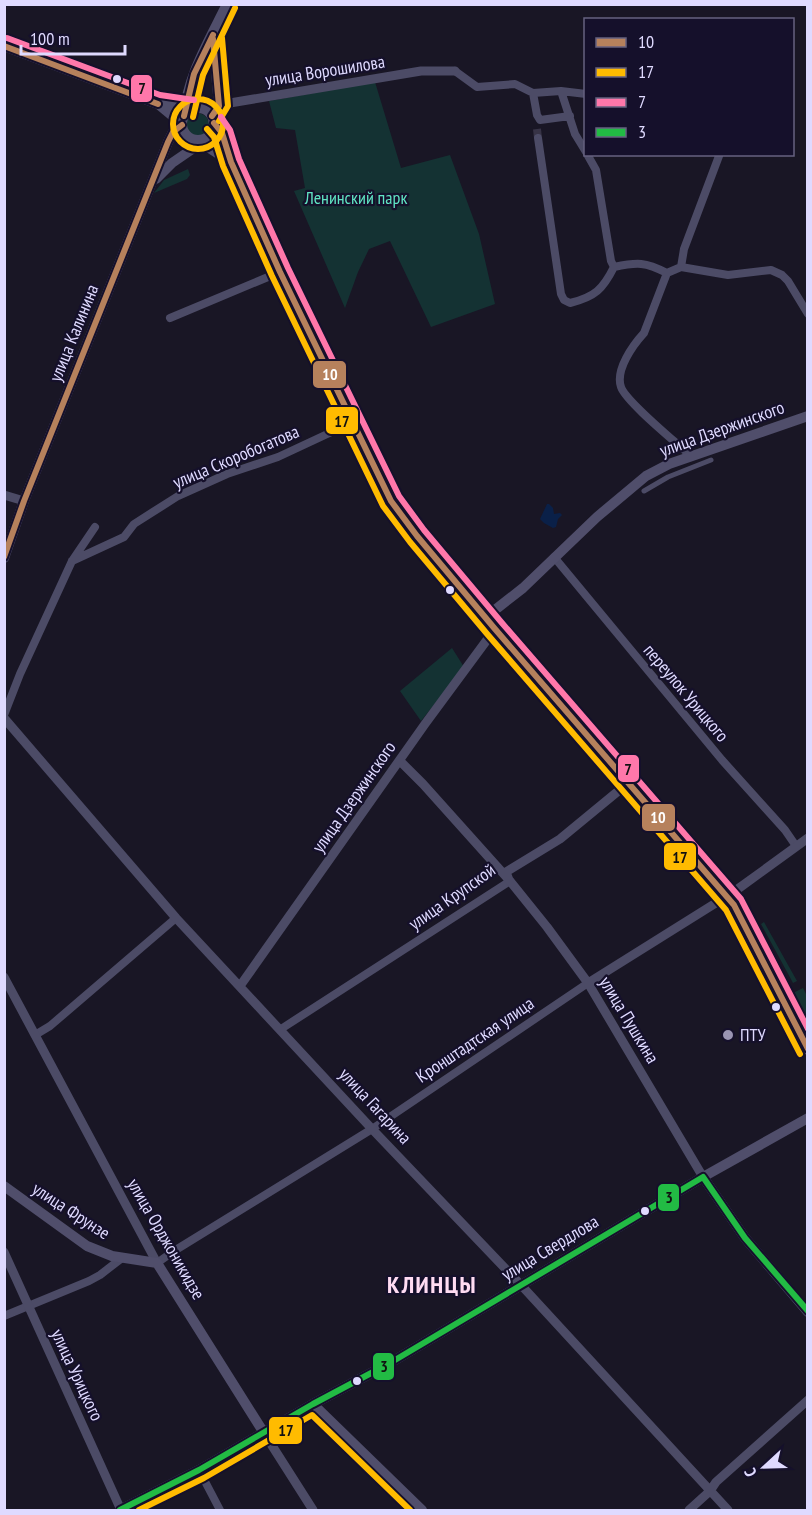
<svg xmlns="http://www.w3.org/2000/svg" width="812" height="1515" font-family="'PT Sans Narrow',sans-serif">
  <rect width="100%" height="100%" fill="#191625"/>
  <path fill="#143233" d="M375,82L401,168L450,155L479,234L495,304L431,327L390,241L369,249L358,272L345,308L294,191L305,188L295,130L276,128L269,101Z
    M185 125a12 12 0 1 1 24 0a12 12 0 1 1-24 0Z
    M188,169L190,175L187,179L154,193L164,180Z
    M452,648L464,667L421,721L400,691Z
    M764,922L797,981L793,983L761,924Z
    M803,988L807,996V1023L791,994Z"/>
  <path fill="#0a2048" d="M547,504H549L553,508L554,514L560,513L562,515L558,519L556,527L553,528L544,523L540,519Z"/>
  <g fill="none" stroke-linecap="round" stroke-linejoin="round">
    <path stroke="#373346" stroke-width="8" stroke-dasharray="8 4" stroke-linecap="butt" d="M537,129L538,138"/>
    <path stroke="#4c4b66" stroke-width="5" d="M644,491L668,477L711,460"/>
    <path stroke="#4c4b66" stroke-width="8" d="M455,71L477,87L515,84L533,93L561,91L586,94
      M561,91L575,134L586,152
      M533,93L537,115L540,120L570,116
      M538,138L561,294L564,300L570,303C595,297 603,289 614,267
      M587,154L596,170L611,261L614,267C638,262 645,262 667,273L681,267L728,275L771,270L782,275L788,281L808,314
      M681,267L684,249L719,156
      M667,273L644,333C633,345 615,370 621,387C626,402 677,443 691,456
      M170,318L280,272
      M554,557L722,760L785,830L796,846
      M72,561L124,537L134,524L178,496L227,474L278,457L353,422
      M4,715L20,674L72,561L95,527
      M281,1029L510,881
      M35,1035L50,1026L176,918
      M157,1263L174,1251L372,1129L588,983
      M4,1316L89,1281L100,1275L122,1258
      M199,1470L220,1510"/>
    <path stroke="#4c4b66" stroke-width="9" d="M200,108L421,71H455
      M213,122L220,118L230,103
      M4,495L24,501
      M4,718L176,918L372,1129L521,1285L728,1510
      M400,761L423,784L510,881L547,927L588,983L703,1177
      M509,880L506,872L560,839L628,783
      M4,977L157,1263
      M588,983L735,891L808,838
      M240,986L425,724L495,629
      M4,1252L121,1510
      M264,1433L313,1510
      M689,1510L710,1491L716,1482L808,1400"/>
    <path stroke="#504e6b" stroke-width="10" d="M4,46L158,104L193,109
      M158,104L182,124
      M182 124a16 16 0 1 1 32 0a16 16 0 1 1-32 0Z
      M184,116C187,76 210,39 227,4
      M212,116L219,106L213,38
      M214,123L222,133L231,162L280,272L391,501L417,536L495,629L727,896L734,905L808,1050
      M197,140L231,162
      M156,179L172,163L204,141
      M4,558L24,501L168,142L173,132L182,125
      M486,617L523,588L597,517L646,476L669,464L808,416
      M703,1177L745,1238L808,1312
      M4,1186L87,1246L112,1256L157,1263L264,1433
      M313,1404L422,1510
      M120,1510L199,1470L313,1404L390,1363L703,1177L808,1118"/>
    <defs>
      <path id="bus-1" d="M4,46L158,104
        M184,116L194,74L213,35
        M212,116L219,106L213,39
        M214,123L222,133L231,162L280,272L391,501L417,536L495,629L734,905L808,1049
        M4,557L24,501L168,142L173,132L182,125"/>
      <path id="bus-2" d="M173 124a25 25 0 1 1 50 0a25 25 0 1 1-50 0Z
        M193,117L203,75L235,8
        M219,121L228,106L222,38
        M207,129L214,137L223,166L272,276L383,506L410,542L488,635L726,910L800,1054
        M139,1510L204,1478L312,1415L410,1510"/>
      <path id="bus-3" d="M7,38L160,95L194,100
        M221,117L230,130L239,159L288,268L399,496L424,530L502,623L741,899L808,1029"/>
      <path id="bus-4" d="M120,1510L199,1470L313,1404L390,1363L703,1177L745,1238L808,1311"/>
    </defs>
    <use href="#bus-1" stroke="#15102b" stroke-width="10"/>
    <use href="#bus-2" stroke="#15102b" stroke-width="10"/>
    <use href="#bus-3" stroke="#15102b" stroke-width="10"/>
    <use href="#bus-4" stroke="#15102b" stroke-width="10"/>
    <use href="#bus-1" stroke="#b6815c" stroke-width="6"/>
    <use href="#bus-2" stroke="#fb0" stroke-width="6"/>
    <use href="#bus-3" stroke="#f7a" stroke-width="6"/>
    <use href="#bus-4" stroke="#2b4" stroke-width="6"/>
  </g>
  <g fill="#dfdaff" stroke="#15102b" stroke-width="2">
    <circle cx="117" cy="79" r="5"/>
    <circle cx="450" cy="590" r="5"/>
    <circle cx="776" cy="1007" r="5"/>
    <circle cx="645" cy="1211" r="5"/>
    <circle cx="357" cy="1381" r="5"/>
  </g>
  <circle fill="#9a95b3" stroke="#15102b" stroke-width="2" cx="728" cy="1035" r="6"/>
  <g text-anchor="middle" stroke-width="4.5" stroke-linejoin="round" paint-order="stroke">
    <g font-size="18" fill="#dfdaff" stroke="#15102b">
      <text transform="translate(325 71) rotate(-9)" y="6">улица Ворошилова</text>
      <text transform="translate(74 333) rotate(-68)" y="6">улица Калинина</text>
      <text transform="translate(722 429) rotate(-20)" y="6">улица Дзержинского</text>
      <text transform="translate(236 457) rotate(-23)" y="6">улица Скоробогатова</text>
      <text transform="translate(686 693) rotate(50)" y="6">переулок Урицкого</text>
      <text transform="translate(354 797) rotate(-55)" y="6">улица Дзержинского</text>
      <text transform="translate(452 897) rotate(-35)" y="6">улица Крупской</text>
      <text transform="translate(629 1020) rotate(59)" y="6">улица Пушкина</text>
      <text transform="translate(475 1040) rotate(-34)" y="6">Кронштадтская улица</text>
      <text transform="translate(375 1106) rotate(47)" y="6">улица Гагарина</text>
      <text transform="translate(71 1211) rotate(33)" y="6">улица Фрунзе</text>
      <text transform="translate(166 1239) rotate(60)" y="6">улица Орджоникидзе</text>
      <text transform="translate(550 1248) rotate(-31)" y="6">улица Свердлова</text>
      <text transform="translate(77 1375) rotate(65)" y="6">улица Урицкого</text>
    </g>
    <g font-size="18" fill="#60e5c4" stroke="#15102b">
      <text x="356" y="204">Ленинский парк</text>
    </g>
    <g font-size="18" fill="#dfdaff" stroke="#15102b" text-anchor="start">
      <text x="740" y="1041">ПТУ</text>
    </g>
    <g font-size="24" font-weight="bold" letter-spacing="1.5" fill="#ffdcf2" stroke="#15102b">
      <text x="432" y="1293">КЛИНЦЫ</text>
    </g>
  </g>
  <g stroke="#15102b" stroke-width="2">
    <rect x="130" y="74" width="23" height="29" rx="6" fill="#f7a"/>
    <rect x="312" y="360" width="35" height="29" rx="6" fill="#b6815c"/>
    <rect x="325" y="406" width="34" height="29" rx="6" fill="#fb0"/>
    <rect x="617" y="754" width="23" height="29" rx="6" fill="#f7a"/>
    <rect x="641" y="803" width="35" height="29" rx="6" fill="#b6815c"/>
    <rect x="663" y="842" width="34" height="29" rx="6" fill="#fb0"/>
    <rect x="657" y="1183" width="23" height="29" rx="6" fill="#2b4"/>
    <rect x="372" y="1352" width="23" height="29" rx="6" fill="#2b4"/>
    <rect x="268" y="1416" width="35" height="29" rx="6" fill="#fb0"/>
  </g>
  <g font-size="16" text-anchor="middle" font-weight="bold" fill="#fff">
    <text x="330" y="380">10</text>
    <text x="658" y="823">10</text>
  </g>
  <g font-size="16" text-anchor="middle" font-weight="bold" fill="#111">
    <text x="142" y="94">7</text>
    <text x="342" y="427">17</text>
    <text x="628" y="775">7</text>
    <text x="680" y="863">17</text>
    <text x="669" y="1203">3</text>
    <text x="384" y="1372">3</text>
    <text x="286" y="1436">17</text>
  </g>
  <rect width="812" height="1515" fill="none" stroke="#dfdaff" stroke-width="12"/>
  <rect x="584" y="18" width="210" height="138" fill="#15102b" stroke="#666180" stroke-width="1.5"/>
  <rect x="596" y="38" width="30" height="9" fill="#b6815c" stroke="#666180" stroke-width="1.5"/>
  <text x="638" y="48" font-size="18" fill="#dfdaff">10</text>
  <rect x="596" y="68" width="30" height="9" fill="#ffbb00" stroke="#666180" stroke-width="1.5"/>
  <text x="638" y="78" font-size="18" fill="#dfdaff">17</text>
  <rect x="596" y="98" width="30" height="9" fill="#ff77aa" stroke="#666180" stroke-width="1.5"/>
  <text x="638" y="108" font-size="18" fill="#dfdaff">7</text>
  <rect x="596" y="128" width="30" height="9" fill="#22bb44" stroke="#666180" stroke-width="1.5"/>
  <text x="638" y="138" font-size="18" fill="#dfdaff">3</text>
  <g transform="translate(764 1467) rotate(248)" stroke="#15102b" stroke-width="4.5" paint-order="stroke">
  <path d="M0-4.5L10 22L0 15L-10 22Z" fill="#dfdaff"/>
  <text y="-9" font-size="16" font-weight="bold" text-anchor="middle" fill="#dfdaff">С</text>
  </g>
  <path d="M21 45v9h104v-9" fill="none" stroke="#dfdaff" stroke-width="3"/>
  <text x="30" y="45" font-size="18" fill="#dfdaff" stroke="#15102b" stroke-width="4.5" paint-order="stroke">100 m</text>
</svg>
